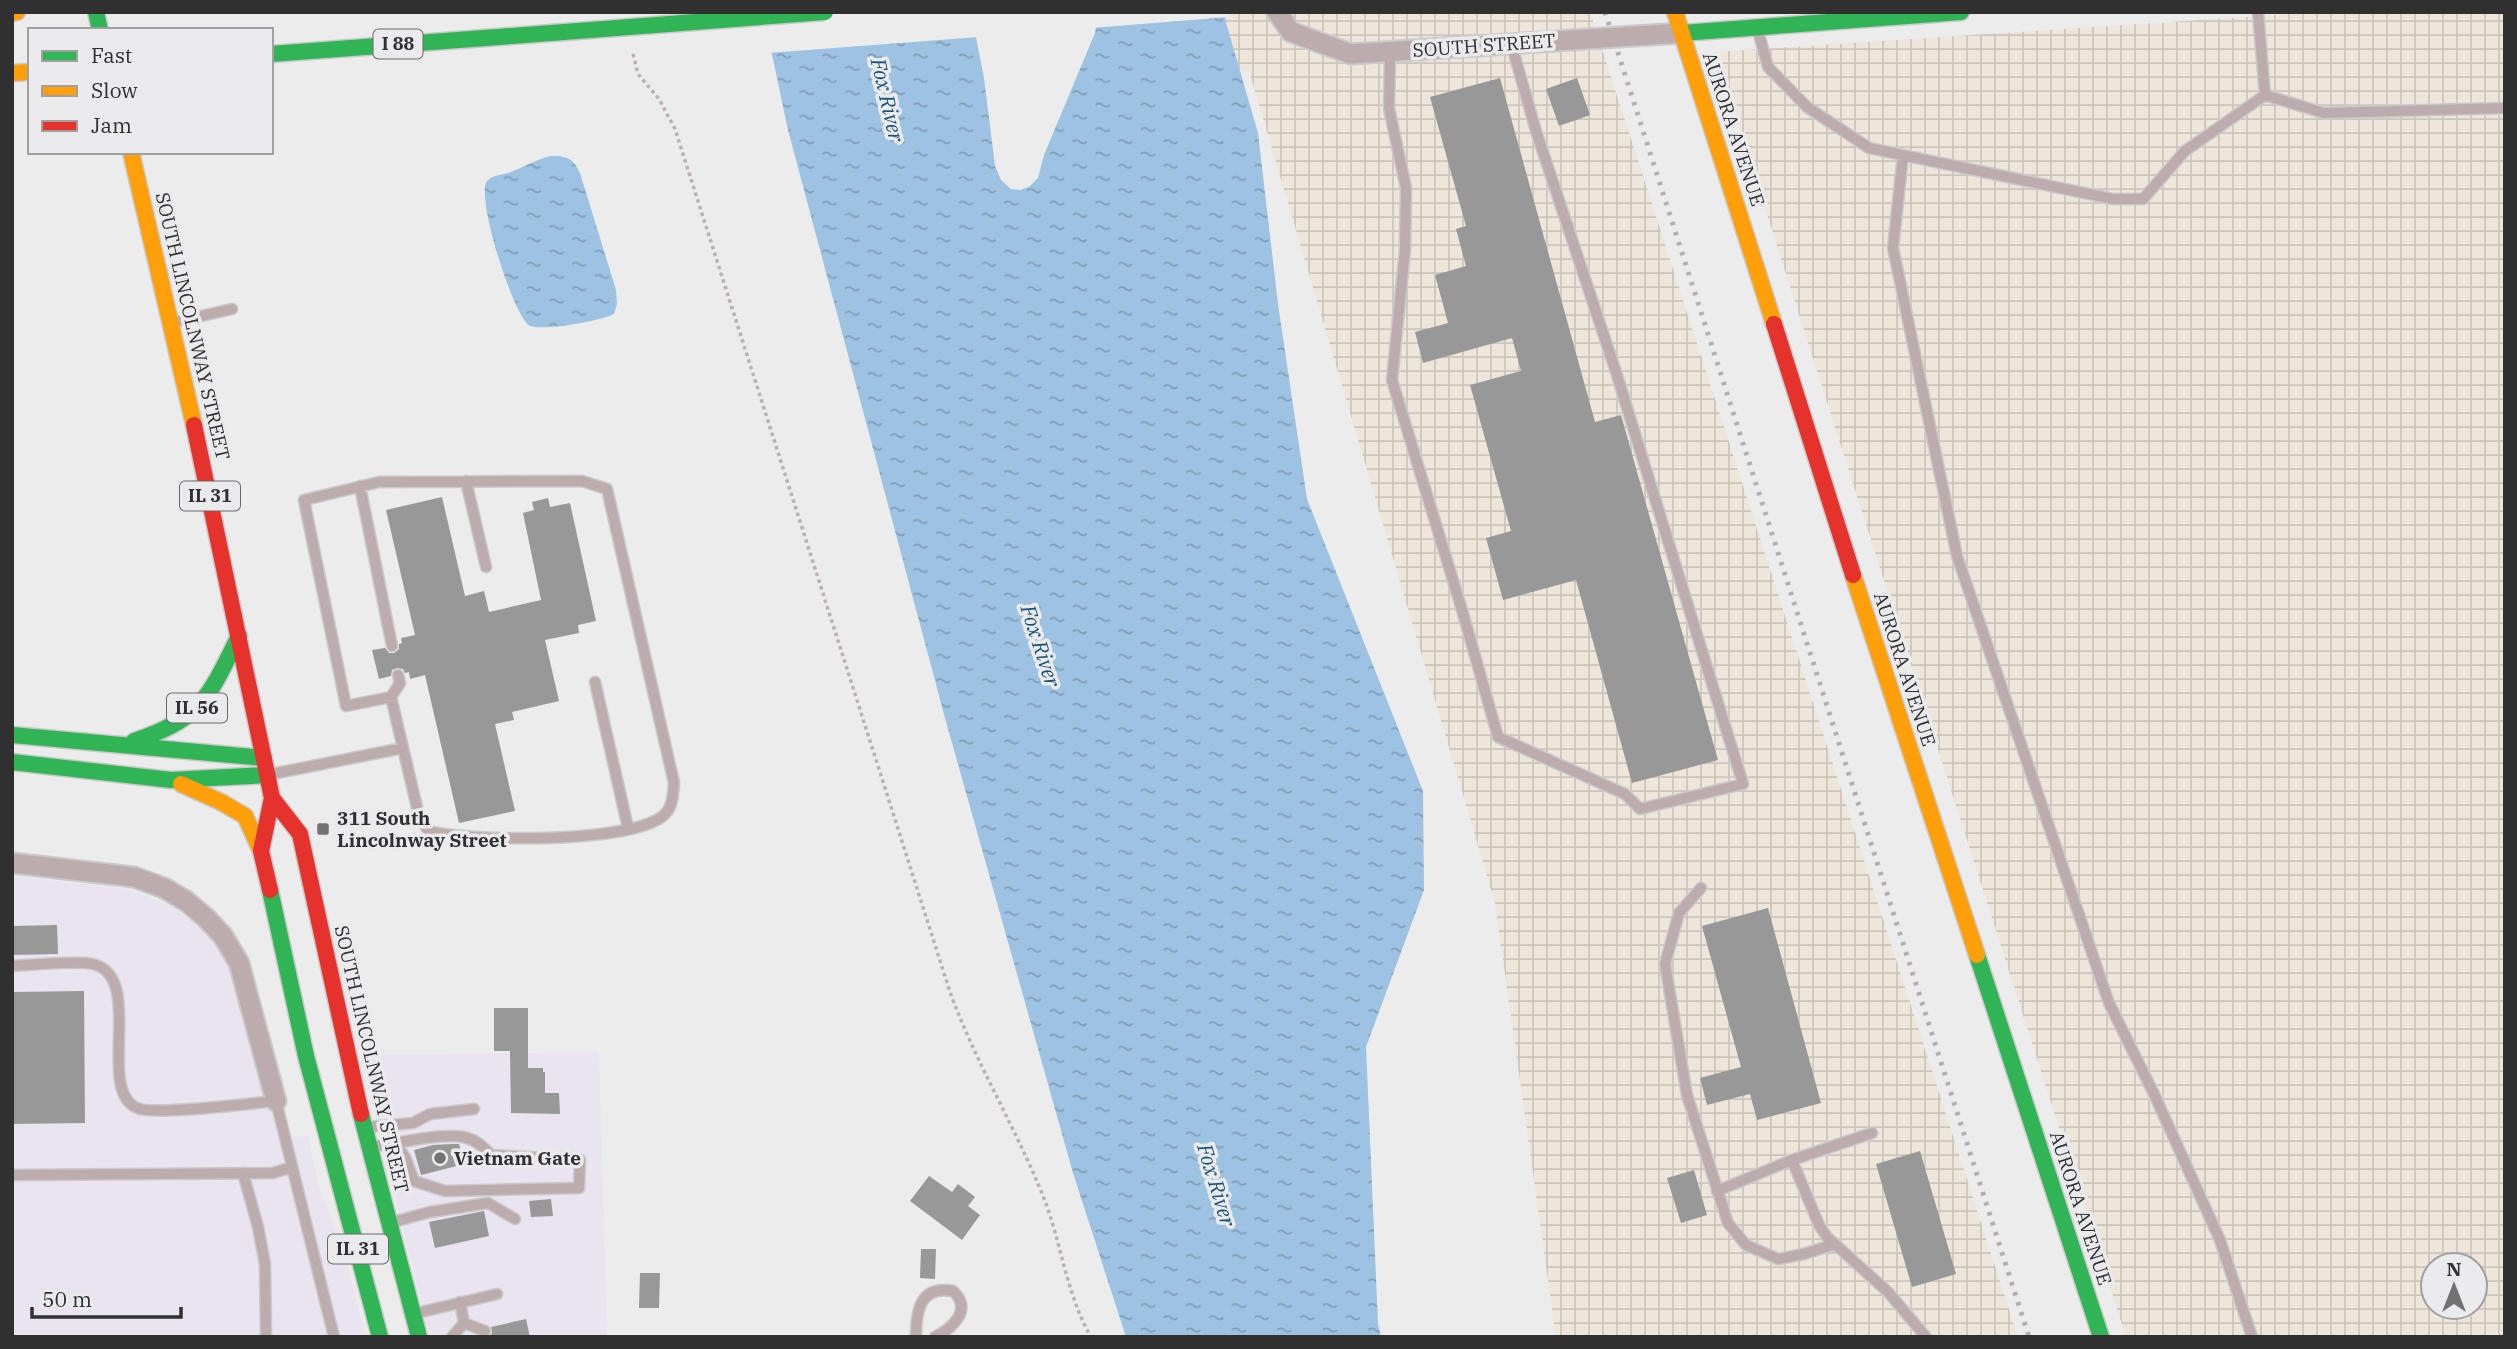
<svg xmlns="http://www.w3.org/2000/svg" width="2517" height="1349" font-family="'IBM Plex Serif',serif">
  <defs>
    <pattern id="industrial-grid" width="8" height="8" patternUnits="userSpaceOnUse" patternTransform="scale(1.75)"><rect width="8" height="8" fill="#eee5db"/><path d="M0 4h8M4 0v8" fill="none" stroke="#ccc5bc"/></pattern>
    <pattern id="water-ripples" width="26" height="14" patternUnits="userSpaceOnUse" patternTransform="scale(1.75)"><rect width="26" height="14" fill="#9dc2e2"/><path d="M2 4q2-2 4 0t4 0M15 11q2-2 4 0t4 0" fill="none" stroke="#809eb8"/></pattern>
  </defs>
  <rect width="100%" height="100%" fill="#ececed"/>
  <path fill="#e9e4f0" d="M12,876L128,889L174,908L212,936L236,978L280,1138L308,1136L318,1184L341,1242L366,1337H12Z
    M599,1052L607,1337H430L360,1055Z"/>
  <path fill="url(#industrial-grid)" fill-rule="evenodd" d="M1223,12H1590L2018,1337H1556L1495,903L1249,71H1240Z
    M2321,12H2505V1337H2126L1715,52ZM2433,1265H2475V1307H2433Z"/>
  <path fill="url(#water-ripples)" d="M763,12H971L984,78L995,166L1001,180L1011,189L1021,190L1030,186L1038,178L1044,155L1095,33L1098,12H1223L1258,133L1278,304L1307,499L1423,791L1424,890L1366,1047L1378,1323L1381,1337H1126L1073,1173L945,718L788,130Z
    M551,156C567,156 573,158 580,173L616,290L617,304L614,314C600,321 545,331 530,326C514,319 475,195 487,181C493,174 504,175 511,172C526,166 535,160 551,156Z"/>
  <path fill="#ececed" d="M760,12H974L979,37L768,53Z
    M1094,12H1227L1228,17L1092,28Z"/>
  <path fill="#989899" d="M1500,78L1595,422L1621,415L1718,760L1632,783L1576,580L1503,600L1486,538L1511,531L1470,385L1521,371L1512,338L1423,363L1415,332L1448,323L1435,275L1466,266L1456,229L1466,226L1430,97Z
    M1577,78L1590,115L1559,126L1546,89Z
    M442,497L465,596L484,591L489,612L541,600L523,513L534,510L532,502L548,498L550,507L570,503L596,621L578,625L579,633L545,640L559,701L512,712L514,720L495,724L515,811L459,823L425,675L410,679L409,672L405,673L403,669L397,668L392,670L391,676L379,679L372,650L385,648L389,653H394L399,649V644L402,643L401,638L415,635L386,510Z
    M1768,908L1821,1103L1757,1120L1750,1094L1707,1105L1700,1078L1741,1067L1702,926Z
    M57,925L58,954L12,955V926Z
    M84,991L85,1123L12,1124V992Z
    M494,1008H528V1068H543V1072H545V1093H559L560,1114L511,1113L510,1051H494Z
    M453,1144H459L464,1161L457,1163V1166L421,1175L414,1150L433,1145Z
    M1920,1151L1956,1274L1912,1287L1876,1164Z
    M1694,1170L1707,1215L1681,1223L1667,1178Z
    M929,1176L952,1192L958,1184L975,1197L968,1206L980,1215L962,1240L910,1201Z
    M551,1199L553,1216L531,1217L529,1201Z
    M484,1211L489,1236L435,1248L429,1222Z
    M921,1249H936L935,1279L920,1278Z
    M640,1273H660L659,1308H639Z
    M526,1319L530,1337H490L492,1333L491,1327Z"/>
  <g fill="none" stroke-linecap="round" stroke-linejoin="round">
    <defs>
      <path id="lane" d="M2258,12L2265,95
        M1757,27L1768,67L1807,107L1869,148L2113,199H2143L2185,151L2265,95
        M1390,51L1389,108L1406,188L1405,250L1392,380L1462,610L1498,737L1625,794L1640,809L1743,784L1616,372L1536,131L1511,43
        M2265,95L2324,113L2505,108
        M1903,155L1893,248L1957,556L2109,1003L2154,1094L2220,1240L2252,1337
        M175,322L232,309
        M466,481L486,567
        M360,486L392,646
        M595,682L628,828
        M391,697L346,706L304,500L379,482L582,481L607,489L674,783C673,793 673,805 666,813C639,844 469,842 429,831L420,820L391,697L400,683L398,675
        M272,774L403,748
        M1701,888L1679,913L1665,964L1687,1095L1728,1223L1746,1245L1778,1259L1804,1254L1835,1244
        M12,966C32,965 76,960 93,964C146,977 95,1090 137,1108C153,1116 252,1103 276,1101L334,1337
        M368,1127L413,1123L430,1114L474,1109
        M1872,1133L1792,1160L1819,1225L1827,1237L1888,1292L1926,1337
        M373,1147C397,1143 440,1133 463,1137C475,1139 483,1146 491,1155L580,1160L579,1188L445,1191L414,1181L405,1157L395,1143
        M243,1173L258,1227L265,1264L266,1337
        M12,1175L273,1173L292,1167
        M1717,1191L1792,1160
        M393,1222L430,1212L488,1203L515,1219
        M460,1302L464,1323L485,1331
        M417,1313L497,1294
        M452,1337L464,1323
        M916,1337C916,1311 920,1285 953,1291C973,1309 953,1328 935,1337"/>
      <path id="street" d="M1277,12L1291,32L1351,54L1682,33
        M12,863L134,877L164,888L186,901L206,918L223,936L239,963L276,1101"/>
      <path id="fast" d="M96,12L100,30
        M1682,33L1961,12
        M271,54L525,35
        M12,735L264,758
        M134,741C202,719 209,696 239,636
        M12,762L171,780L268,775
        M270,890L306,1056L380,1337
        M1977,955L2101,1337
        M361,1114L419,1337"/>
      <path id="slow" d="M1675,12L1774,324
        M12,13L17,12
        M12,73L30,72
        M131,152L194,425
        M1853,575L1977,955
        M181,784L221,802L245,816L261,851"/>
      <path id="jam" d="M1774,324L1853,575
        M194,425L272,798L261,851L270,890
        M272,798L300,834L361,1114"/>
    </defs>
    <use href="#lane" stroke="#cacacb" stroke-width="13"/>
    <use href="#street" stroke="#cacacb" stroke-width="23"/>
    <use href="#fast" stroke="#cacacb" stroke-width="19"/>
    <use href="#slow" stroke="#cacacb" stroke-width="19"/>
    <use href="#jam" stroke="#cacacb" stroke-width="19"/>
    <path stroke="#bbb0b2" stroke-width="3.5" stroke-dasharray="3.5 3.5" stroke-linecap="butt" d="M633,54L638,74L659,99L675,129L950,992C975,1061 1013,1123 1041,1191C1061,1238 1065,1292 1091,1337"/>
    <use href="#lane" stroke="#bcacae" stroke-width="10"/>
    <use href="#street" stroke="#bcacae" stroke-width="19"/>
    <use href="#fast" stroke="#30b455" stroke-width="16"/>
    <use href="#slow" stroke="#ff9f0a" stroke-width="16"/>
    <use href="#jam" stroke="#e5322d" stroke-width="16"/>
    <path stroke="#b6afb1" stroke-width="5" stroke-dasharray="3.5 7" stroke-linecap="butt" d="M1605,12L2029,1337"/>
    <defs>
      <path id="fast-bridge" d="M525,35L825,12"/>
    </defs>
    <use href="#fast-bridge" stroke="#cacacb" stroke-width="19" stroke-linecap="butt"/>
    <use href="#fast-bridge" stroke="#30b455" stroke-width="16"/>
  </g>
  <g fill="#727273" stroke="#ebebee" stroke-width="2.5">
    <rect x="316" y="822" width="14" height="14" rx="3.5"/>
    <circle cx="440" cy="1158" r="7"/>
  </g>
  <g text-anchor="middle" stroke-width="7" stroke-linejoin="round" paint-order="stroke">
    <g fill="#ebebee" stroke="#68686a" stroke-width="2">
      <rect x="373.5" y="29.5" width="49" height="29" rx="5"/>
      <rect x="180" y="481.5" width="60" height="29" rx="5"/>
      <rect x="167" y="693.5" width="60" height="29" rx="5"/>
      <rect x="328" y="1234.5" width="60" height="29" rx="5"/>
    </g>
    <g font-size="18" font-weight="bold" fill="#303031">
      <text x="398" y="50">I 88</text>
      <text x="210" y="502">IL 31</text>
      <text x="197" y="714">IL 56</text>
      <text x="358" y="1255">IL 31</text>
    </g>
    <g font-size="19" fill="#303031" stroke="#ebebee">
      <text transform="translate(1484 45) rotate(-4)" y="7">SOUTH STREET</text>
      <text transform="translate(1734 129) rotate(72)" y="7">AURORA AVENUE</text>
      <text transform="translate(193 326) rotate(77)" y="7">SOUTH LINCOLNWAY STREET</text>
      <text transform="translate(1905 669) rotate(72)" y="7">AURORA AVENUE</text>
      <text transform="translate(372 1059) rotate(77)" y="7">SOUTH LINCOLNWAY STREET</text>
      <text transform="translate(2081 1208) rotate(72)" y="7">AURORA AVENUE</text>
    </g>
    <g font-size="19" font-weight="bold" fill="#303031" stroke="#ebebee" text-anchor="start">
      <text x="337" y="825">311 South<tspan x="337" dy="22">Lincolnway Street</tspan></text>
      <text x="454" y="1165">Vietnam Gate</text>
    </g>
    <g font-size="21" font-style="italic" fill="#17527e" stroke="#ebebee">
      <text transform="translate(887 100) rotate(77)" y="7">Fox River</text>
      <text transform="translate(1040 646) rotate(72)" y="7">Fox River</text>
      <text transform="translate(1216 1185) rotate(73)" y="7">Fox River</text>
    </g>
  </g>
  <rect width="2517" height="1349" fill="none" stroke="#303031" stroke-width="28"/>
  <rect x="28" y="28" width="245" height="126" fill="#ebebee" stroke="#a0a0a2" stroke-width="2"/>
  <rect x="42" y="51" width="35" height="10" fill="#30b455" stroke="#a0a0a2" stroke-width="2"/>
  <text x="91" y="63" font-size="21" fill="#303031">Fast</text>
  <rect x="42" y="86" width="35" height="10" fill="#ff9f0a" stroke="#a0a0a2" stroke-width="2"/>
  <text x="91" y="98" font-size="21" fill="#303031">Slow</text>
  <rect x="42" y="121" width="35" height="10" fill="#e5322d" stroke="#a0a0a2" stroke-width="2"/>
  <text x="91" y="133" font-size="21" fill="#303031">Jam</text>
  <g transform="translate(2454 1286)"><circle r="33" fill="#ebebee" stroke="#a0a0a2" stroke-width="2"/>
  <path d="M0-5L12 26L0 18L-12 26Z" fill="#727273"/>
  <text y="-10" font-size="19" font-weight="bold" text-anchor="middle" fill="#303031">N</text>
  </g>
  <path d="M32 1307v10h149v-10" fill="none" stroke="#303031" stroke-width="3.5"/>
  <text x="42" y="1307" font-size="21" fill="#303031" stroke="#ebebee" stroke-width="5" paint-order="stroke">50 m</text>
</svg>
